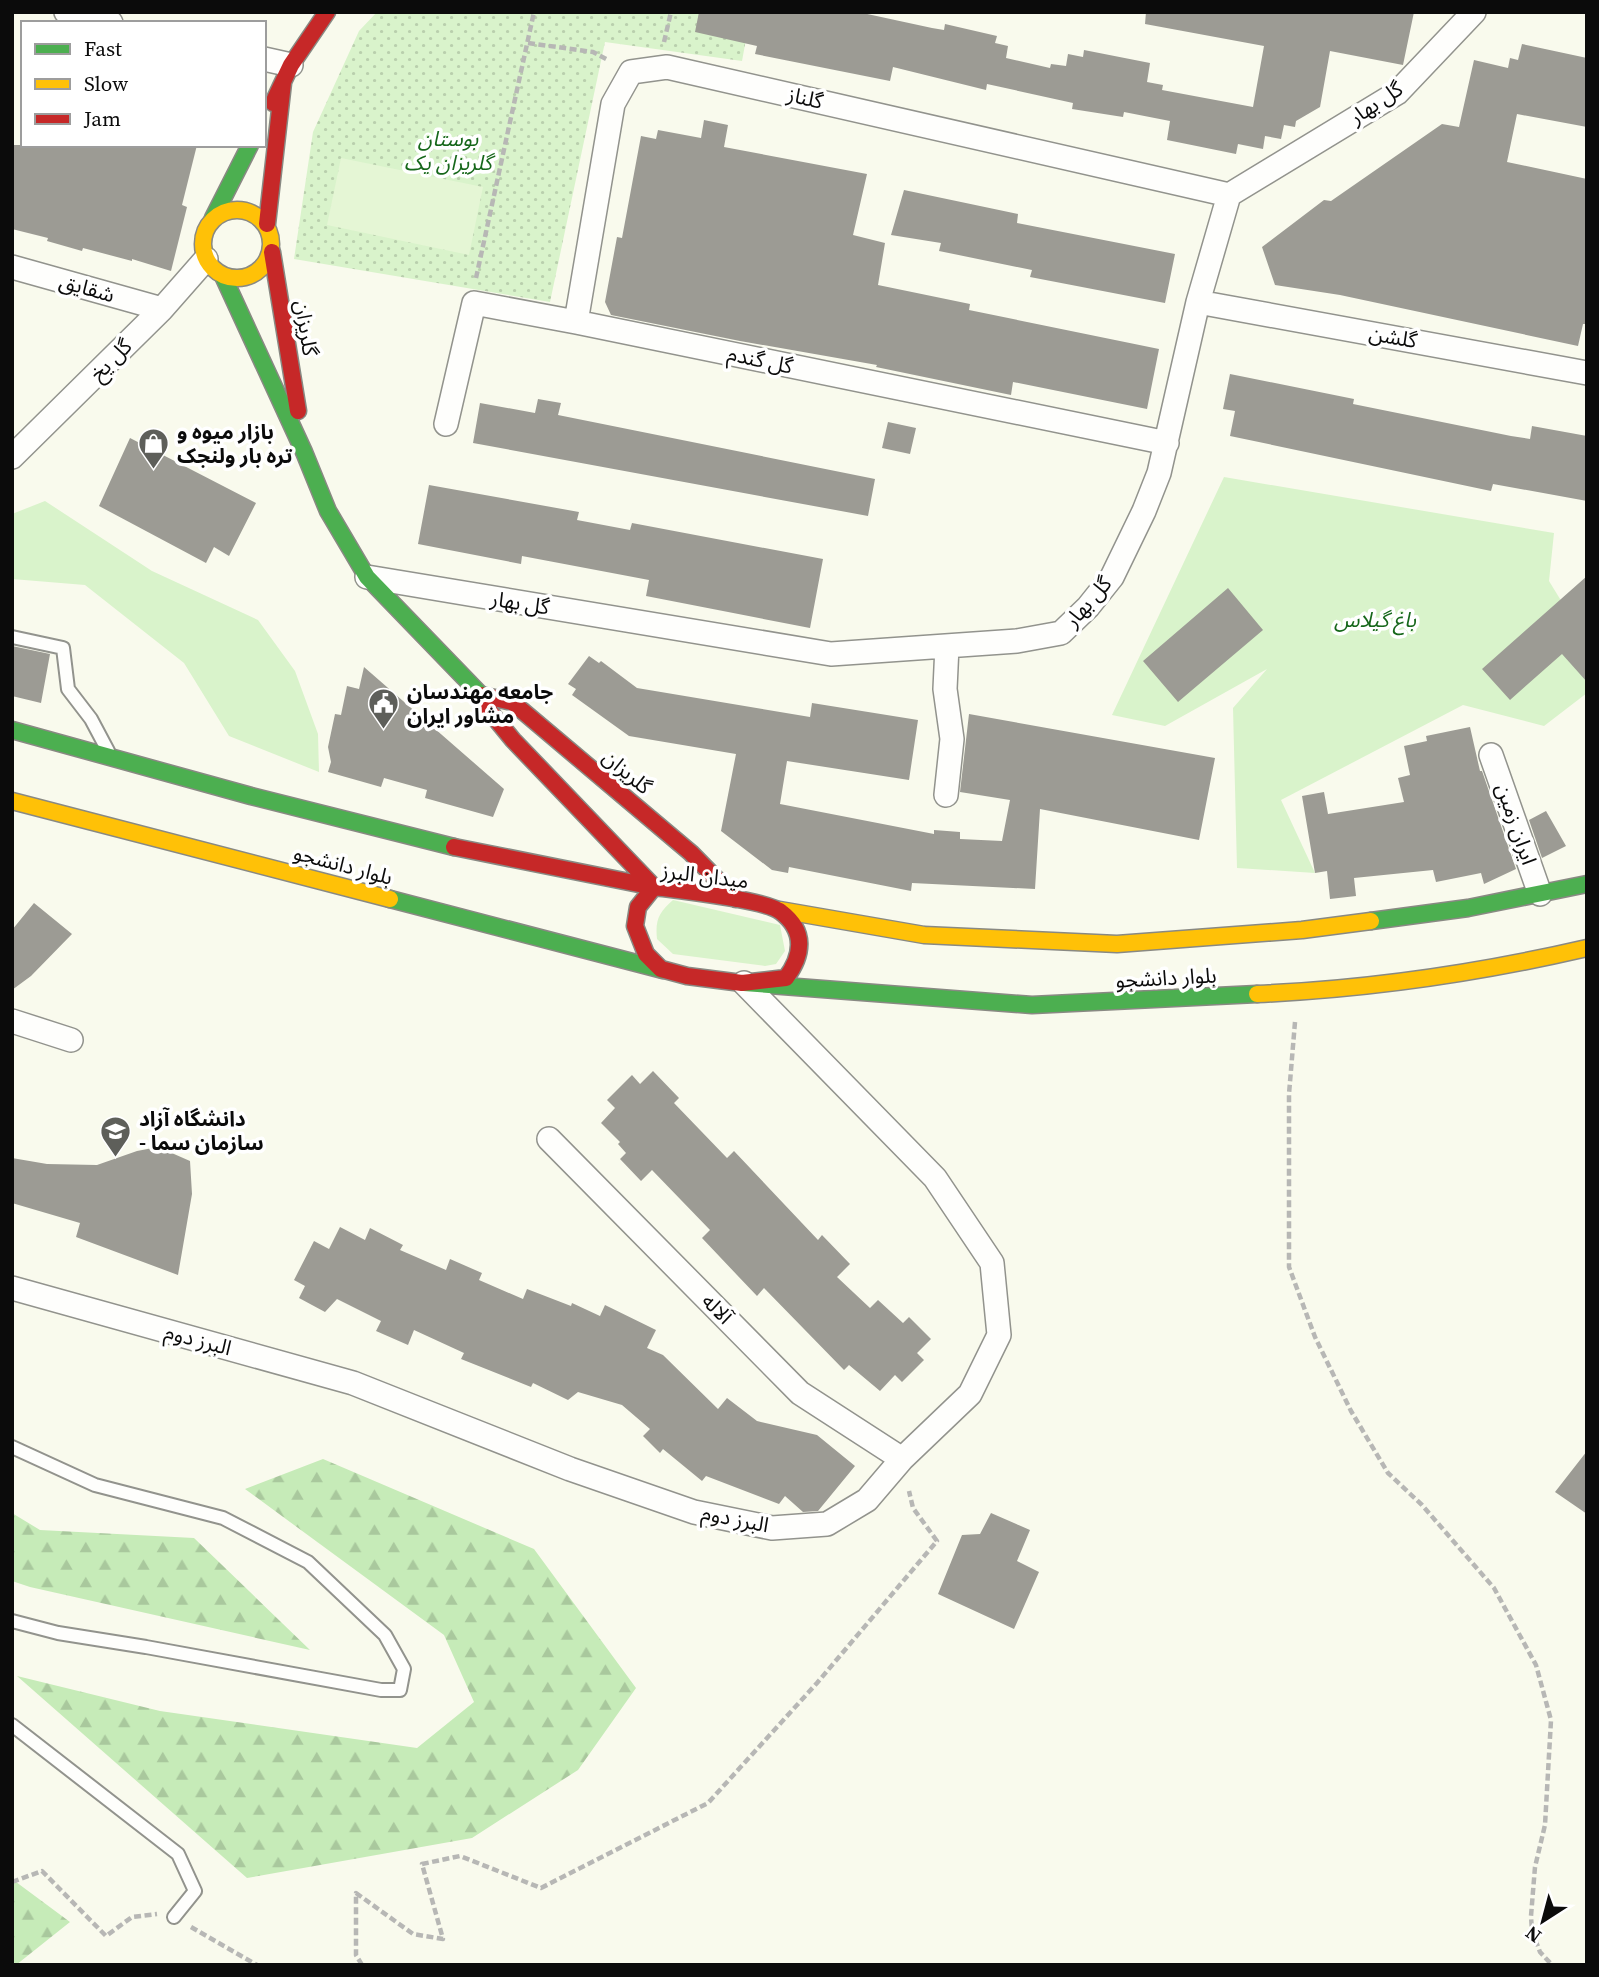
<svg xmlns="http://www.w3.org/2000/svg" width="1599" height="1977" font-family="'Source Serif 4','Noto Sans Arabic',serif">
  <defs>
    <pattern id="forest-firs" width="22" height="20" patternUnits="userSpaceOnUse" patternTransform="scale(1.75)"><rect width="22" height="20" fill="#c6ebb8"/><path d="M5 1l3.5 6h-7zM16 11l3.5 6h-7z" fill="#a9c89d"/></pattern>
    <pattern id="park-dots" width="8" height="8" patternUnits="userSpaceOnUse" patternTransform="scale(1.75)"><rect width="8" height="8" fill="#d9f3cb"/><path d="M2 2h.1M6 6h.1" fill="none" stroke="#b9cfad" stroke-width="1.8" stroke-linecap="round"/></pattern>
  </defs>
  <rect width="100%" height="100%" fill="#f9faed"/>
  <path fill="#d9f3cb" d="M1224,477L1554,533L1549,581L1587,643V693L1544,726L1463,705L1281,800L1315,873L1237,868L1233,708L1267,669L1165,726L1112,715Z
    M45,501L152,571L258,620L295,671L318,734L319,772L229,736L184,663L85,585L12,579V514Z
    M673,900L780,925L785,951L776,964L765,966L673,954L657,939C655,920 659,912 673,900Z"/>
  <path fill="url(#forest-firs)" d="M323,1459L534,1549L636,1688L578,1770L472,1838L247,1878L17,1676L160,1711L417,1748L474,1702L444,1635L245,1489Z
    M12,1513L40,1530L194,1538L310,1650L30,1587L12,1581Z
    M12,1879L70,1922L16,1965H12Z"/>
  <path fill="url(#park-dots)" d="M377,12H751L742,61L605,42L550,302L294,259L313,132L359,31Z"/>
  <path fill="#e5f6d5" d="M341,158L483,187L469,255L327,225Z"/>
  <path fill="#9c9b94" d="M699,12H858L932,28L944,30L945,24L997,36L995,43L1008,46L1006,58L1050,68L1051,64L1066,66L1068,54L1083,57L1084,50L1150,63L1147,82L1163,85L1162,90L1253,107L1264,46L1145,24L1146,12H1414L1403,65L1330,51L1320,107L1296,121L1295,127L1284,125L1281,139L1265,136L1263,149L1238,144L1236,154L1167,140L1170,121L1124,112L1123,117L1072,109L1073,103L987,84L986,90L893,67L890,81L755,54L757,46L695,32Z
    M1522,44L1587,58V127L1517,114L1507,162L1587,179V324H1583L1578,346L1340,295L1275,285L1262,247L1324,200L1331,201L1442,124L1459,127L1474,60L1508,68L1510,58L1518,60Z
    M704,120L728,125L724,147L867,174L853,235L885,243L878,285L970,304L969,310L1159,349L1147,409L1013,382L1011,395L876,367L877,365L740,341L611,315L605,302L617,237L622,238L641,136L656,139L658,130L701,138Z
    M12,145H197L182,205L187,207L171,271L132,259V261L83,248L82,251L47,241L48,238L12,229Z
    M904,190L1018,214L1017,223L1175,254L1165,303L1030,277L1032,270L939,251L941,243L891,235Z
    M1230,374L1354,399L1353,404L1511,436L1530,439L1532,426L1587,436V501L1493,484L1491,491L1230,436L1235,411L1223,409Z
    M538,399L561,403L558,415L875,479L868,516L473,443L480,403L535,413Z
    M888,422L916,428L910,454L882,448Z
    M130,438L256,503L229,556L214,547L206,563L99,506Z
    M429,485L579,512L577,520L630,530L632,523L823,559L810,628L646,596L649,580L522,556L521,564L418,544Z
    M1587,576V682L1562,654L1510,700L1482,669Z
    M1228,588L1263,630L1178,702L1143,661Z
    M12,646L50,654L41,703L12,696Z
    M589,656L599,663L601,661L637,688L810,717L812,703L918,720L909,780L787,761L780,804L934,834V830L960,832V839L1002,841L1010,800L960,792L969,714L1215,758L1199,840L1040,809L1035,889L912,883L911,891L789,867L788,873L772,870L721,831L736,754L629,736L572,695L576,689L568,684Z
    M364,667L504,789L493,817L425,798L427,790L384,778L381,787L328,772L331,762L328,747L335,714L341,715L347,686L359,689Z
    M1470,727L1480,771H1482L1516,869L1484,884L1481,873L1436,882L1433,870L1354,878L1356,896L1330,899L1327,871L1315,873L1302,796L1324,792L1328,814L1404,802L1398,778L1410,775L1404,746L1427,741L1426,736Z
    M1546,811L1566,846L1542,858L1529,820Z
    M34,903L72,934L31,976L12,990V930Z
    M653,1071L679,1098L674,1103L727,1158L734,1151L818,1240L822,1235L850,1264L837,1277L870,1308L878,1300L903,1323L909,1317L931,1339L917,1353L924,1360L902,1382L895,1375L880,1391L849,1365L844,1370L764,1288L757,1296L737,1275L702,1238L710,1230L652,1170L641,1181L620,1159L626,1153L618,1144L620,1142L601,1123L615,1108L607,1100L632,1075L640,1084Z
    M158,1147L190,1161L192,1194L178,1275L76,1237L80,1223L12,1203V1158L47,1164L97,1165L137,1151Z
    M340,1227L365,1240L370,1228L403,1245L400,1250L446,1270L450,1259L482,1273L479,1280L523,1299L527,1289L571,1306L572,1303L600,1316L605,1305L656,1330L647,1348L663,1355L718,1409L727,1398L757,1421L817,1435L855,1466L818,1511L803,1512L785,1496L779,1504L706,1476L702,1481L663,1449L660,1453L643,1436L650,1429L622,1405L578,1392L568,1400L533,1383L531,1387L461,1359L464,1353L414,1330L408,1345L376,1331L381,1321L337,1299L325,1312L299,1298L305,1286L294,1280L314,1241L329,1249Z
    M1587,1451V1514L1555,1492Z
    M991,1513L1030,1530L1017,1561L1039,1572L1014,1629L938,1594L962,1535L980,1534Z"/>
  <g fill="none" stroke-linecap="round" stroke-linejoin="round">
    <defs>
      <path id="lane" d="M12,637L63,648L68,689L91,719L108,751
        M12,1447L95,1485L223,1518L308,1562L385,1635L404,1669L400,1690H381L146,1647L58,1633L12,1621
        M12,1725L178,1854L195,1891L174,1917"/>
      <path id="street" d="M66,12L111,23
        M264,59L291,65
        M12,267L162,309
        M1198,302L1587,373
        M576,322L613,104L631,72L667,67L1229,195
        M446,424L474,303L576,322L1167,443
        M12,457L162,309L206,259
        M367,577L831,654L1017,641L1061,633L1088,607L1112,577L1144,511L1159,473L1198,302L1229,195L1397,93L1474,12
        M1491,755L1540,894
        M946,795L952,739L945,689L947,646
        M12,1021L71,1040
        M549,1139L800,1393L902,1459
        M12,1288L353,1383L570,1469L694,1512L772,1528L827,1524L867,1500L902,1459L970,1394L999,1335L992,1263L935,1178L744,983"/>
      <path id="fast" d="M213,218L250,145
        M223,276L304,452L328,511L367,577L481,695L486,707
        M12,730L251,796L454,847
        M390,899L663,970
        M1371,921L1468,908L1587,884
        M744,983L1032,1005L1257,994"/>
      <path id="slow" d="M203 244a34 34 0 1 1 68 0a34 34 0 1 1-68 0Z
        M12,801L390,899
        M780,910L924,935L1117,944L1302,930L1371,921
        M1257,994C1368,989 1479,973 1587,948"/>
      <path id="jam" d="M273,103L291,65L327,12
        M267,224L283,83
        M272,252L298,411
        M481,695L512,702L691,853L736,899
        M486,707L513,740L654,887
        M454,847L654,887
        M654,887C677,890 767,900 781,912C806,931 803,955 786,978L742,983L687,976L661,969L646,954L635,926L638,907Z"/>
    </defs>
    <use href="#lane" stroke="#92938d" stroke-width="16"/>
    <use href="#street" stroke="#92938d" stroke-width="26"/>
    <use href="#fast" stroke="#898983" stroke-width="19"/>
    <use href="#slow" stroke="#898983" stroke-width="19"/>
    <use href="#jam" stroke="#898983" stroke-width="19"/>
    <path stroke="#b7b7b5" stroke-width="4.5" stroke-dasharray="7 3.5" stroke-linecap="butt" d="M664,42L671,12
      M528,43L593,52L608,60
      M476,278L534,12
      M1295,1022L1289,1094V1267L1315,1337L1351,1411L1388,1473L1422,1505L1494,1588L1536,1665L1551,1720L1545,1825L1535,1867L1531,1916L1532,1931L1540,1952L1552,1965
      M12,1882L42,1871L106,1936L132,1917L157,1914
      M191,1927L257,1965
      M362,1965L356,1955V1893L413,1934L443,1939L422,1864L460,1856L541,1888L708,1803L817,1683L937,1541L913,1508L909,1491"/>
    <use href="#lane" stroke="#fefefc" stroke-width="12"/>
    <use href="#street" stroke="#fefefc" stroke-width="23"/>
    <use href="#fast" stroke="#4caf50" stroke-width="16"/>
    <use href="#slow" stroke="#ffc107" stroke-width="16"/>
    <use href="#jam" stroke="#c62828" stroke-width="16"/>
  </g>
  <defs>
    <symbol id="shop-pin" viewBox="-11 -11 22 30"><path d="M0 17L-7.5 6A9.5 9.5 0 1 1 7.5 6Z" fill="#5e5f5a" stroke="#fff"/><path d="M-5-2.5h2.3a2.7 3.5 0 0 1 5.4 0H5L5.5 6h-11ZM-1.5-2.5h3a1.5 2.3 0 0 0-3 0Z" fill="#fff"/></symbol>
    <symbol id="civic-pin" viewBox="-11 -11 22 30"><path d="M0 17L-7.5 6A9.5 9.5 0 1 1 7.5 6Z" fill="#5e5f5a" stroke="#fff"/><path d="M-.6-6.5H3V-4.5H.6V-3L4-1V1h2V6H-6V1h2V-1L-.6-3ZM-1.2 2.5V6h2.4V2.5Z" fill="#fff"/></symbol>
    <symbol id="university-pin" viewBox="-11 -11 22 30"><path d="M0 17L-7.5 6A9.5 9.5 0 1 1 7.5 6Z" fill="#5e5f5a" stroke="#fff"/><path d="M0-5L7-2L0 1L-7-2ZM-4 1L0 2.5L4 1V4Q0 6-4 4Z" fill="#fff"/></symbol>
  </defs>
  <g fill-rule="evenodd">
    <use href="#shop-pin" x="136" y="426" width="35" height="47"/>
    <use href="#civic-pin" x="366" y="686" width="35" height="47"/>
    <use href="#university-pin" x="98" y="1114" width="35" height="47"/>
  </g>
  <g text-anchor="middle" stroke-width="7" stroke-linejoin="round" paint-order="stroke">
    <g font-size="21" fill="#0b0b0b" stroke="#fff">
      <text transform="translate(805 98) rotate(13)" y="7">گلناز</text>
      <text transform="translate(1376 103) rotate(-34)" y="7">گل بهار</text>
      <text transform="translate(87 288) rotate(16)" y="7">شقایق</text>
      <text transform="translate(306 328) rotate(81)" y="7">گلریزان</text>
      <text transform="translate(1393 337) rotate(10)" y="7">گلشن</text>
      <text transform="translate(111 360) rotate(-45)" y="7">گل یخ</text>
      <text transform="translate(760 360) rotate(12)" y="7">گل گندم</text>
      <text transform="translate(1088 602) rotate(-49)" y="7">گل بهار</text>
      <text transform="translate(520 603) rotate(9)" y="7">گل بهار</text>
      <text transform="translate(627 772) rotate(40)" y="7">گلریزان</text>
      <text transform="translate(1516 824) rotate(71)" y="7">ایران زمین</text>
      <text transform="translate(343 865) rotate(15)" y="7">بلوار دانشجو</text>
      <text transform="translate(705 876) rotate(7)" y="7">میدان البرز</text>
      <text transform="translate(1166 978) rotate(-3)" y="7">بلوار دانشجو</text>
      <text transform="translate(717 1309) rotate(45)" y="7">آلاله</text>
      <text transform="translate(198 1340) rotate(15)" y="7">البرز دوم</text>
      <text transform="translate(735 1519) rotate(11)" y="7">البرز دوم</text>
    </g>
    <g font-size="21" font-style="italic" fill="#16671a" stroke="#fff">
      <text x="448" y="146">بوستان<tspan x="448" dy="24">گلریزان یک</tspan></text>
      <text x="1375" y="627">باغ گیلاس</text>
    </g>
    <g font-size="21" font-weight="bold" fill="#0b0b0b" stroke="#fff" text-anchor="start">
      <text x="177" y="439">بازار میوه و<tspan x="177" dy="24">تره بار ولنجک</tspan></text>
      <text x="407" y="699">جامعه مهندسان<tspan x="407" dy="24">مشاور ایران</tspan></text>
      <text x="139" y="1126">دانشگاه آزاد<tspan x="139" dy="24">- سازمان سما</tspan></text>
    </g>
  </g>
  <rect width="1599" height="1977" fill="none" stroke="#0b0b0b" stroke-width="28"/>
  <rect x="21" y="21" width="245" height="126" fill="#ffffff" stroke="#9d9d9d" stroke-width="2"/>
  <rect x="35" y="44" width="35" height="10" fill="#4caf50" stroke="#9d9d9d" stroke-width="2"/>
  <text x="84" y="56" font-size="21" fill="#0b0b0b">Fast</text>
  <rect x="35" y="79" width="35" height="10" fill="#ffc107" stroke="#9d9d9d" stroke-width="2"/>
  <text x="84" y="91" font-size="21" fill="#0b0b0b">Slow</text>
  <rect x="35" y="114" width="35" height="10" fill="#c62828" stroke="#9d9d9d" stroke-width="2"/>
  <text x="84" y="126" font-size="21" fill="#0b0b0b">Jam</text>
  <g transform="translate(1543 1921) rotate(216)" stroke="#ffffff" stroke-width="5" paint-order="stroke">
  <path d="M0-5L12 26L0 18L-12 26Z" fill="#0b0b0b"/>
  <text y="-10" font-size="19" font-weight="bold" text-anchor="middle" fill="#0b0b0b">N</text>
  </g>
</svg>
